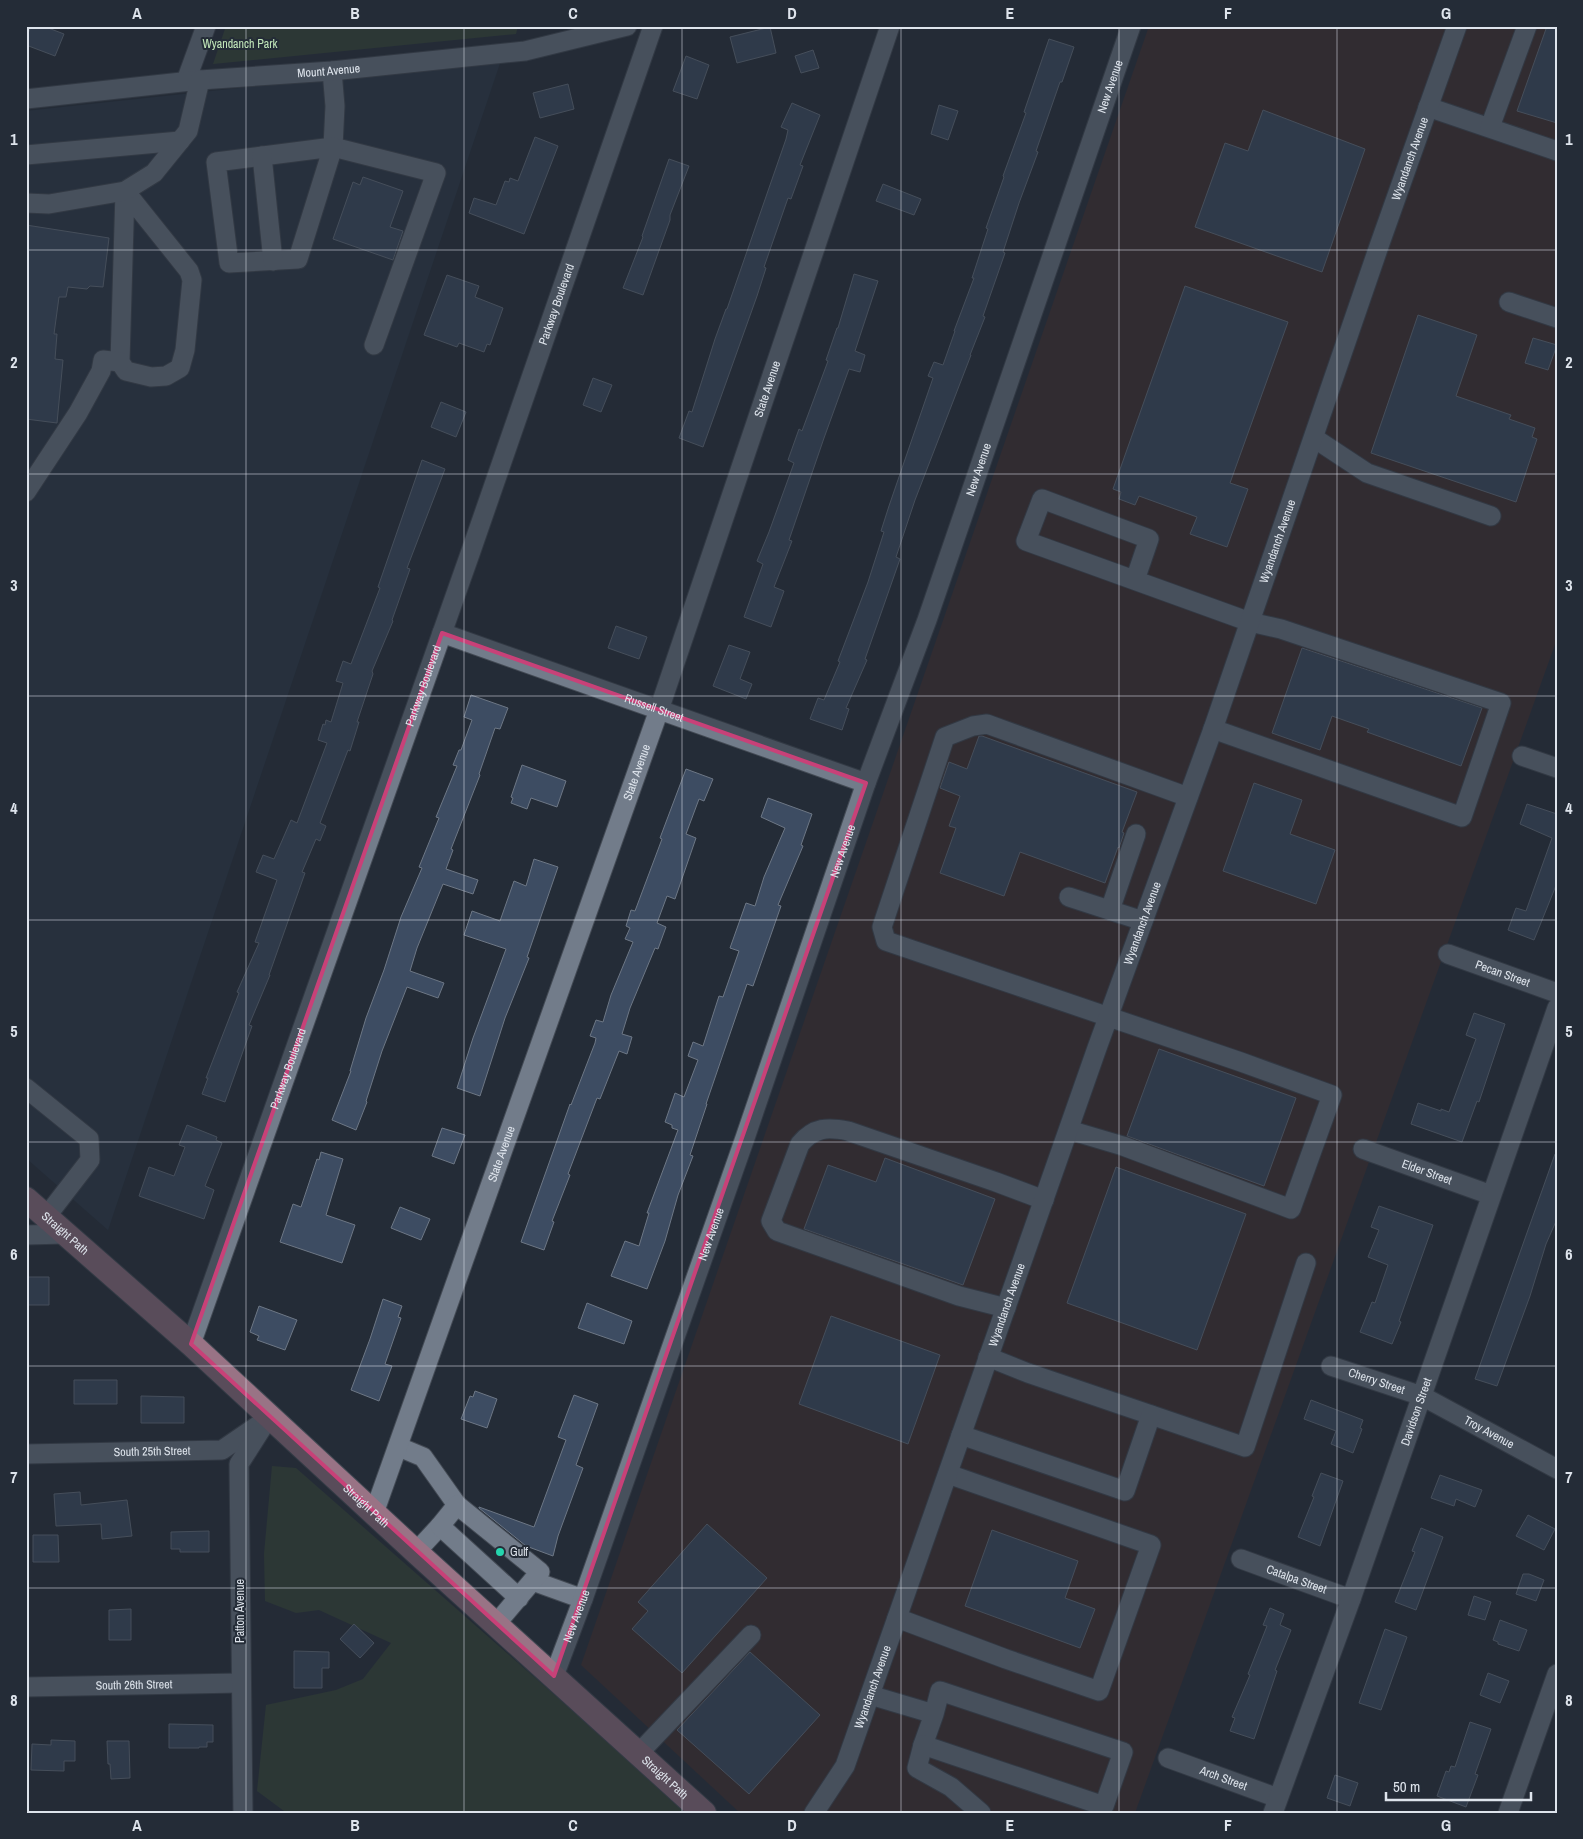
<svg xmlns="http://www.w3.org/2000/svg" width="1583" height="1839" font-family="'Archivo Narrow',sans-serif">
  <rect width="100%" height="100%" fill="#242c37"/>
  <path fill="#2a3646" d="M501,60L108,1230L26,1158V111Z"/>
  <path fill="#412d2b" d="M1149,26H1557V639L1135,1813H740L581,1665Z"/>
  <path fill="#364533" d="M226,26H518L516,34L213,64Z
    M272,1466L296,1468L689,1813H312L284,1811L257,1791L266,1705L336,1690L363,1679L391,1643L319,1610L296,1613L265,1601L264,1554Z"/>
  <path fill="#3d4c62" stroke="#6d7785" d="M31,26H43L64,34L55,56L26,45V39Z
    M1547,26H1557V123L1517,111Z
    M770,27L776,53L737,63L730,37Z
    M1049,39L1074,47L1062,82H1060L1036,151L1038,152L1019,203L1003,252L1005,253L983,316L985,317L970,355H971L915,500L896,557L900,559L865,659L867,660L846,708L849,709L842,730L810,719L818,698L824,700L840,662L838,661L868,582L884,532L881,531L889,506L933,378L928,376L934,362L943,365L955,331H954L974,278H972L988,229L986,228L1004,177L1003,176L1026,113L1024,112Z
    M813,50L819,68L801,73L795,56Z
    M686,56L709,65L697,99L673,91Z
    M568,84L574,109L540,118L533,93Z
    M792,103L820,115L800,165L803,166L791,199L788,198L764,267L766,268L757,296L703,447L679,438L689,411L692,412L715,339L726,309H727L786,139L788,130L781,127Z
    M939,105L958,111L948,140L931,134Z
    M1263,110L1365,149L1322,272L1195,227L1225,143L1248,151Z
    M535,137L558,146L524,234L469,213L474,198L496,205L505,181L509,182L510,178L518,181Z
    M669,159L689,166L670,215V220L643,295L623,288L643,237L642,236Z
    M363,177L403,191L390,227L403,231L393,260L333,239L353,182L360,185Z
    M883,184L921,199L914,215L876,201Z
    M26,225L109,238L103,287L90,286L87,289L68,287L66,297H59L54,334H57L55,359L63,360L57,423L26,419Z
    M854,274L878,281L855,351L865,355L860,372L849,369L824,438L789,540L792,541L774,587L784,591L771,627L744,617L763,564L757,561L769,532L794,463L788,460L799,429L802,431L828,361L826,360L837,328H838Z
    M447,275L479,286L475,297L503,308L490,345L487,344L484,352L459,343L457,347L424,335Z
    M1185,286L1288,322L1230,483L1248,489L1227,547L1190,534L1197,517L1139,496L1135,505L1119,499L1121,492L1113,489Z
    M1418,315L1477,335L1456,396L1511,415L1509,419L1535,428L1532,437L1537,439L1516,502L1371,453Z
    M1533,338L1557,345L1548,370L1525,363Z
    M593,378L612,385L601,412L583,405Z
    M441,402L466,412L456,437L431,427Z
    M422,460L445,469L407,568L410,569L392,620L393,621L372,671L373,674L357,722H359L350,751L348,750L320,823L326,826L320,841L316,839L302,872L305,873L269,975H270L249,1025L252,1026L225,1102L202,1094L208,1078H206L239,993L237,992L259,943L255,942L277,880L256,872L263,855L274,859L291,820L297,823L327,743L318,740L323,724L325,725L326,720L331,722L343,683L336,681L343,661L351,664L380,588L378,587Z
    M616,626L647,637L639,659L608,648Z
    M729,645L750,652L740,679L752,684L746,699L713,686Z
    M1302,648L1482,708L1461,766L1367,732L1369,729L1332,716L1320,750L1272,733Z
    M471,695L508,708L500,729L495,728L479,774L480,775L451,849L453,850L446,869L478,880L473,894L443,884L417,948L410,971L444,983L438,998L407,987L382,1051L366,1101L367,1102L356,1130L332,1120L351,1071H350L366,1018L384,970L401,917L422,868L419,867L439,818L436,817L457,766L453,765L459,750H461L472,720L464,717Z
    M979,736H982L1137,792L1122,832L1124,833L1119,848L1118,847L1105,883L1020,852L1004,896L940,873L956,828L949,826L960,796L940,788L949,762L967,769Z
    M522,765L566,781L557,807L531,798L527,809L511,803L513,798L511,797Z
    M686,769L713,779L704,801L699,799L686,834L696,838L675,899L667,896L657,923L666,927L658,949L655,948L630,1008L622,1034L632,1037L627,1054L619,1051L600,1099L597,1098L568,1174L570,1175L552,1221L554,1222L544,1250L521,1242L570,1104L571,1105L595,1043L596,1038L590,1036L596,1020L603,1022L611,995L633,942L625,939L630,928L626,926L631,910L635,911L662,839L660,838Z
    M1254,783L1302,800L1290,834L1335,850L1316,904L1223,871Z
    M768,798L812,814L801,845L803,846L778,905L781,906L753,986L747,984L706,1104H707L690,1155L693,1156L678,1195L665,1241L647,1289L611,1276L625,1241L639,1246L649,1213H647L678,1130L672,1128V1125L665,1122L675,1093L684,1097L698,1060L688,1056L693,1042L703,1046L719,996L723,997L739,951L730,948L746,903L755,906L764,877L785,828L761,817Z
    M1527,804L1557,814V883L1534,940L1508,930L1516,908L1526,911L1552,838L1520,824Z
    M534,859L558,867L527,957L529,958L505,1018L480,1096L457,1088L473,1038L506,949L464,935L472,911L500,921L514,881L526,886Z
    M1474,1013L1505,1024L1479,1102L1477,1101L1462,1142L1411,1124L1418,1103L1441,1111V1109L1449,1112L1476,1039L1466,1035Z
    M1159,1049L1296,1098L1264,1186L1127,1136Z
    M187,1125L217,1137L216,1140L222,1143L205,1186L214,1190L204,1219L139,1196L149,1167L174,1176L185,1147L179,1145Z
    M442,1128L465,1135L454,1164L432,1156Z
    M321,1152L343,1159L326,1215L355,1225L342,1263L280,1242L293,1204L301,1207L317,1159L319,1160Z
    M1555,1154H1557V1219L1546,1244L1530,1296L1497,1386L1475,1379Z
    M885,1158L995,1199L963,1285L804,1229L828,1165L876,1182Z
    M1116,1167L1246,1214L1197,1350L1067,1303Z
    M1379,1206L1433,1225L1399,1321L1401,1322L1392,1344L1360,1332L1372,1302L1375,1303L1388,1265L1368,1257L1379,1230L1371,1227Z
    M400,1207L430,1219L421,1240L391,1228Z
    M26,1277H49V1305H26Z
    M383,1299L402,1306L398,1317L401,1318L385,1364L392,1366L379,1401L351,1390L370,1339Z
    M587,1303L632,1321L624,1344L578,1328Z
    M259,1306L297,1320L285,1350L257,1340L259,1336L250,1332Z
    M831,1316L940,1355L908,1444L799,1404Z
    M74,1380H117V1404H74Z
    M475,1391L497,1399L487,1428L461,1419L470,1396L473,1397Z
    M574,1395L598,1404L576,1465L583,1468L558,1536L553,1556L526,1546L479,1508V1507L534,1527L566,1440L558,1437Z
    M141,1396L184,1397V1423H141Z
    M1311,1400L1363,1420L1360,1428L1362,1429L1353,1453L1331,1444L1336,1431L1304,1419Z
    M1321,1473L1343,1481L1320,1546L1298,1537L1314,1497L1312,1496Z
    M1440,1475L1482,1490L1475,1507L1456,1499L1454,1506L1431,1498Z
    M80,1492L81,1505L127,1500L132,1536L102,1539L101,1524L56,1526L54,1494Z
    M1528,1515L1555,1529L1544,1550L1516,1536Z
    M707,1524L767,1578L682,1673L632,1629L648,1611L638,1602Z
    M1421,1528L1443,1537L1416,1610L1395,1602L1415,1552L1412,1551Z
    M992,1530L1078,1561L1065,1598L1095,1609L1080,1648L965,1606Z
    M209,1531V1552H180V1549H171V1532Z
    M33,1535H58L59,1562H33Z
    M1523,1574H1529L1544,1580L1536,1601L1516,1594Z
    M1474,1596L1491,1602L1485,1620L1468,1615Z
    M1270,1608L1284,1614L1280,1625L1291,1630L1275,1670L1277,1671L1254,1739L1230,1731L1235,1718L1232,1717L1250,1675L1248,1674L1267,1626L1263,1625Z
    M131,1609V1640H109V1610Z
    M1500,1620L1527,1630L1519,1651L1498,1644V1642L1493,1640Z
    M354,1624L374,1643L360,1658L340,1639Z
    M1385,1629L1407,1637L1381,1710L1359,1703Z
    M294,1651L329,1652V1668H322V1688H294Z
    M750,1652L820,1715L749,1794L677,1730Z
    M1488,1673L1509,1681L1500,1703L1480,1695Z
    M1470,1722L1491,1729L1475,1774L1478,1775L1466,1807L1437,1796L1446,1771L1449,1772L1451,1766L1455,1767Z
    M169,1724L213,1725V1742H207V1747H199V1748H169Z
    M51,1740L75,1741V1761H64V1771L31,1770L32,1744L51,1745Z
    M107,1741H129L130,1778L111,1779L110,1764H108Z
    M1335,1775L1358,1783L1350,1806L1327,1798Z"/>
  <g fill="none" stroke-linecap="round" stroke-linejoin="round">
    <defs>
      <g id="minor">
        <path d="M332,71L335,106L333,147L436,173L374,345"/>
        <path d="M186,81L206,26"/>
        <path id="s1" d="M26,99L200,80L332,71L525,51L627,26"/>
        <path d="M1428,107L1557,151"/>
        <path d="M1490,127L1527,26"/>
        <path d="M333,147L298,259L229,263L216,162Z"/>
        <path d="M26,155L180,141"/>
        <path d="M262,156L273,261"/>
        <path d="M125,191L189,271L192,280L185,350L180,368L166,376L151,377L126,371L120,362Z"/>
        <path d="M26,203L49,204L125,191L154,173L188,131L200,80"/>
        <path d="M1509,302L1557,318"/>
        <path d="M1314,438L1367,473L1491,516"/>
        <path d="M26,492L78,413L101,371L103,360L120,362"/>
        <path d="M1135,580L1149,539L1042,499L1026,541L1250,622L1281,629L1501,703L1462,817L1213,729"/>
        <path id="s2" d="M442,633L866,783"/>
        <path d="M1522,756L1557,768"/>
        <path d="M1069,897L1143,921"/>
        <path d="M1110,910L1136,834"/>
        <path id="s3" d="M1448,954L1557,993"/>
        <path d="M26,1088L89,1139L90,1160L46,1217"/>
        <path d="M1069,1130L1123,1146L1291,1209L1332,1095L1241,1062L886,941L882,927L945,737L973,726L987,724L1188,797"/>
        <path id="s4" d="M1363,1149L1491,1195"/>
        <path d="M26,1235L65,1234"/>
        <path d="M1006,1308L959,1296L777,1231L771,1221L800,1144C814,1127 828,1127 848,1131L996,1182L1044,1200"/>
        <path id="s5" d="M191,1344L471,551L653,26"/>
        <path d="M988,1357L1028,1373L1245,1447L1306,1263"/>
        <path id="s6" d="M1331,1366L1422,1396L1557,1469"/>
        <path d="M961,1435L1125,1491L1151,1415"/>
        <path d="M399,1447L423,1457L457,1505"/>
        <path id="s7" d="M26,1454L222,1450L260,1424"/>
        <path id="s8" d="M374,1513L659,710L890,26"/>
        <path d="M416,1552L440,1526"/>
        <path id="s9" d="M1241,1559L1351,1599"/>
        <path d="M533,1581L583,1599"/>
        <path d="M897,1618L1006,1659L1099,1691L1151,1545L948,1474"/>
        <path d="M496,1624L540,1572L457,1505L440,1526L519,1598"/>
        <path id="s10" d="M554,1676L583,1599L745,1138L866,783L927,620L1131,26"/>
        <path id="s11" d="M26,1687L240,1683"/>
        <path d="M870,1695L934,1714L923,1745L1104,1806L1123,1752L940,1691L934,1714"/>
        <path d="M923,1745L917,1768L951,1787L981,1813"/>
        <path d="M639,1753L751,1635"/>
        <path id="s12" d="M1168,1758L1278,1798"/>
        <path d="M243,1813L239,1464L269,1417"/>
        <path id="s13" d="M814,1813L845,1766L1097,1048L1213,729L1378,249L1457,26"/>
        <path id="s14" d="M1273,1813L1351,1599L1557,1008"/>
        <path d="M1508,1813L1557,1674"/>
      </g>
      <g id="major">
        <path id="s15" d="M26,1199L191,1344L416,1552L704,1813"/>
      </g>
    </defs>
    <use href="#minor" stroke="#434a54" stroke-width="21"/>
    <use href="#major" stroke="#434a54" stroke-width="26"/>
    <use href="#minor" stroke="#727c8a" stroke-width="19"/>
    <use href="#major" stroke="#997385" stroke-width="24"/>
  </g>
  <path d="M0 0H1583V1839H0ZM442,633L866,783L554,1676L191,1344Z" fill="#242c37" fill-opacity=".55" fill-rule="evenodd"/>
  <path fill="none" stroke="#c84178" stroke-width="4" stroke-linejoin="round" d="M442,633L866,783L554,1676L191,1344Z"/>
  <path fill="none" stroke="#dee4ec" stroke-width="1" stroke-opacity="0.55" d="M246,26V1813M464,26V1813M682,26V1813M901,26V1813M1119,26V1813M1337,26V1813M26,250H1557M26,474H1557M26,696H1557M26,920H1557M26,1142H1557M26,1366H1557M26,1588H1557"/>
  <circle fill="#25d5ae" stroke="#242c37" stroke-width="2" cx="500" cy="1552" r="5"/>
  <g text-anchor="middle" stroke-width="4" stroke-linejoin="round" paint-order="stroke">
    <g font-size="12" fill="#c2e7ba" stroke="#242c37">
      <text x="240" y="48">Wyandanch Park</text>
    </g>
    <g font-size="12" fill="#dee4ec" stroke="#242c37">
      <text dy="4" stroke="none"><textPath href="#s1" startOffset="304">Mount Avenue</textPath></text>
      <text dy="4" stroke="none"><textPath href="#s10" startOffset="1684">New Avenue</textPath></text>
      <text dy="4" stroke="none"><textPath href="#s13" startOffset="1760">Wyandanch Avenue</textPath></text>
      <text dy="4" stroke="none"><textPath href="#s5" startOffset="1102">Parkway Boulevard</textPath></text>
      <text dy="4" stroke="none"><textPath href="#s8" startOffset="1191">State Avenue</textPath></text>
      <text dy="4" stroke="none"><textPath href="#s10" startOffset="1279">New Avenue</textPath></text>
      <text dy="4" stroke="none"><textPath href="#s13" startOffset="1355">Wyandanch Avenue</textPath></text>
      <text dy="4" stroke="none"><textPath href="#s5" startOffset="698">Parkway Boulevard</textPath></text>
      <text dy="4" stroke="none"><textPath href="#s2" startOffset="225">Russell Street</textPath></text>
      <text dy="4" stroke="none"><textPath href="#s8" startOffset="786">State Avenue</textPath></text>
      <text dy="4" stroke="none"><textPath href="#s10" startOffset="874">New Avenue</textPath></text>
      <text dy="4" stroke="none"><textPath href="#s13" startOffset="950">Wyandanch Avenue</textPath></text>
      <text dy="4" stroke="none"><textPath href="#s3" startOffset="58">Pecan Street</textPath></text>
      <text dy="4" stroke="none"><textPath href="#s5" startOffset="292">Parkway Boulevard</textPath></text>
      <text dy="4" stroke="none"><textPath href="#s8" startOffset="381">State Avenue</textPath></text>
      <text dy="4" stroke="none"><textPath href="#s4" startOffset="68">Elder Street</textPath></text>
      <text dy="4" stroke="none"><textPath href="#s15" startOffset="52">Straight Path</textPath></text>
      <text dy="4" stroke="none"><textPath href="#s10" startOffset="469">New Avenue</textPath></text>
      <text dy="4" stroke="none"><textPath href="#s13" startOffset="545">Wyandanch Avenue</textPath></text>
      <text dy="4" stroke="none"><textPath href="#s6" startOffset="48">Cherry Street</textPath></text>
      <text dy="4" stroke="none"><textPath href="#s14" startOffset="426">Davidson Street</textPath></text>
      <text dy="4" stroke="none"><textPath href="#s6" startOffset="172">Troy Avenue</textPath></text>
      <text dy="4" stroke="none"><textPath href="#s7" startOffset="126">South 25th Street</textPath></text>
      <text dy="4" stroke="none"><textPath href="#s15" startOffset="458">Straight Path</textPath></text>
      <text dy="4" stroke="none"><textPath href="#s9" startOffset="59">Catalpa Street</textPath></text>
      <text transform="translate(240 1611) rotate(-90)" y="4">Patton Avenue</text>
      <text dy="4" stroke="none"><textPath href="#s10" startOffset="64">New Avenue</textPath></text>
      <text dy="4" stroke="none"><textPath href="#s11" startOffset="108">South 26th Street</textPath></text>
      <text dy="4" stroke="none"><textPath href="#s13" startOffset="140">Wyandanch Avenue</textPath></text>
      <text dy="4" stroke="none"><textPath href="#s15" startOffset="862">Straight Path</textPath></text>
      <text dy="4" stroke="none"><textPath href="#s12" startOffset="59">Arch Street</textPath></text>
    </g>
    <g font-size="12" fill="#dee4ec" stroke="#242c37" text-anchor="start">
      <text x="510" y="1556">Gulf</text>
    </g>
  </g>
  <rect width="1583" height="1839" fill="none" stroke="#242c37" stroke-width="55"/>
  <path d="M1386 1792v8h145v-8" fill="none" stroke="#dee4ec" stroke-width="2.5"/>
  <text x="1393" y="1792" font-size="15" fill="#dee4ec" stroke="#242c37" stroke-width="4" paint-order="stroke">50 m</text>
  <rect x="28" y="28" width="1528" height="1784" fill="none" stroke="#dee4ec" stroke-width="2"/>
  <g font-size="16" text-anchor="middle" font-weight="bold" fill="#dee4ec">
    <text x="137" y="19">A</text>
    <text x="355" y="19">B</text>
    <text x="573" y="19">C</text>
    <text x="792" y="19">D</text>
    <text x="1010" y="19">E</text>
    <text x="1228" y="19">F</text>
    <text x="1446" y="19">G</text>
    <text x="14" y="145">1</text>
    <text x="1569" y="145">1</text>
    <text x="14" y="368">2</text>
    <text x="1569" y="368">2</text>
    <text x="14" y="591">3</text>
    <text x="1569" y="591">3</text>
    <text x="14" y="814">4</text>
    <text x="1569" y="814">4</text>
    <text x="14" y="1037">5</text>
    <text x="1569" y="1037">5</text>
    <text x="14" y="1260">6</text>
    <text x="1569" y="1260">6</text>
    <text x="14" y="1483">7</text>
    <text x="1569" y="1483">7</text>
    <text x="14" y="1706">8</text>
    <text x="1569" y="1706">8</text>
    <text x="137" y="1831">A</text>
    <text x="355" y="1831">B</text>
    <text x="573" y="1831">C</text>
    <text x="792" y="1831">D</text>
    <text x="1010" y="1831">E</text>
    <text x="1228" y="1831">F</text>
    <text x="1446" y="1831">G</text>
  </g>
</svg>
